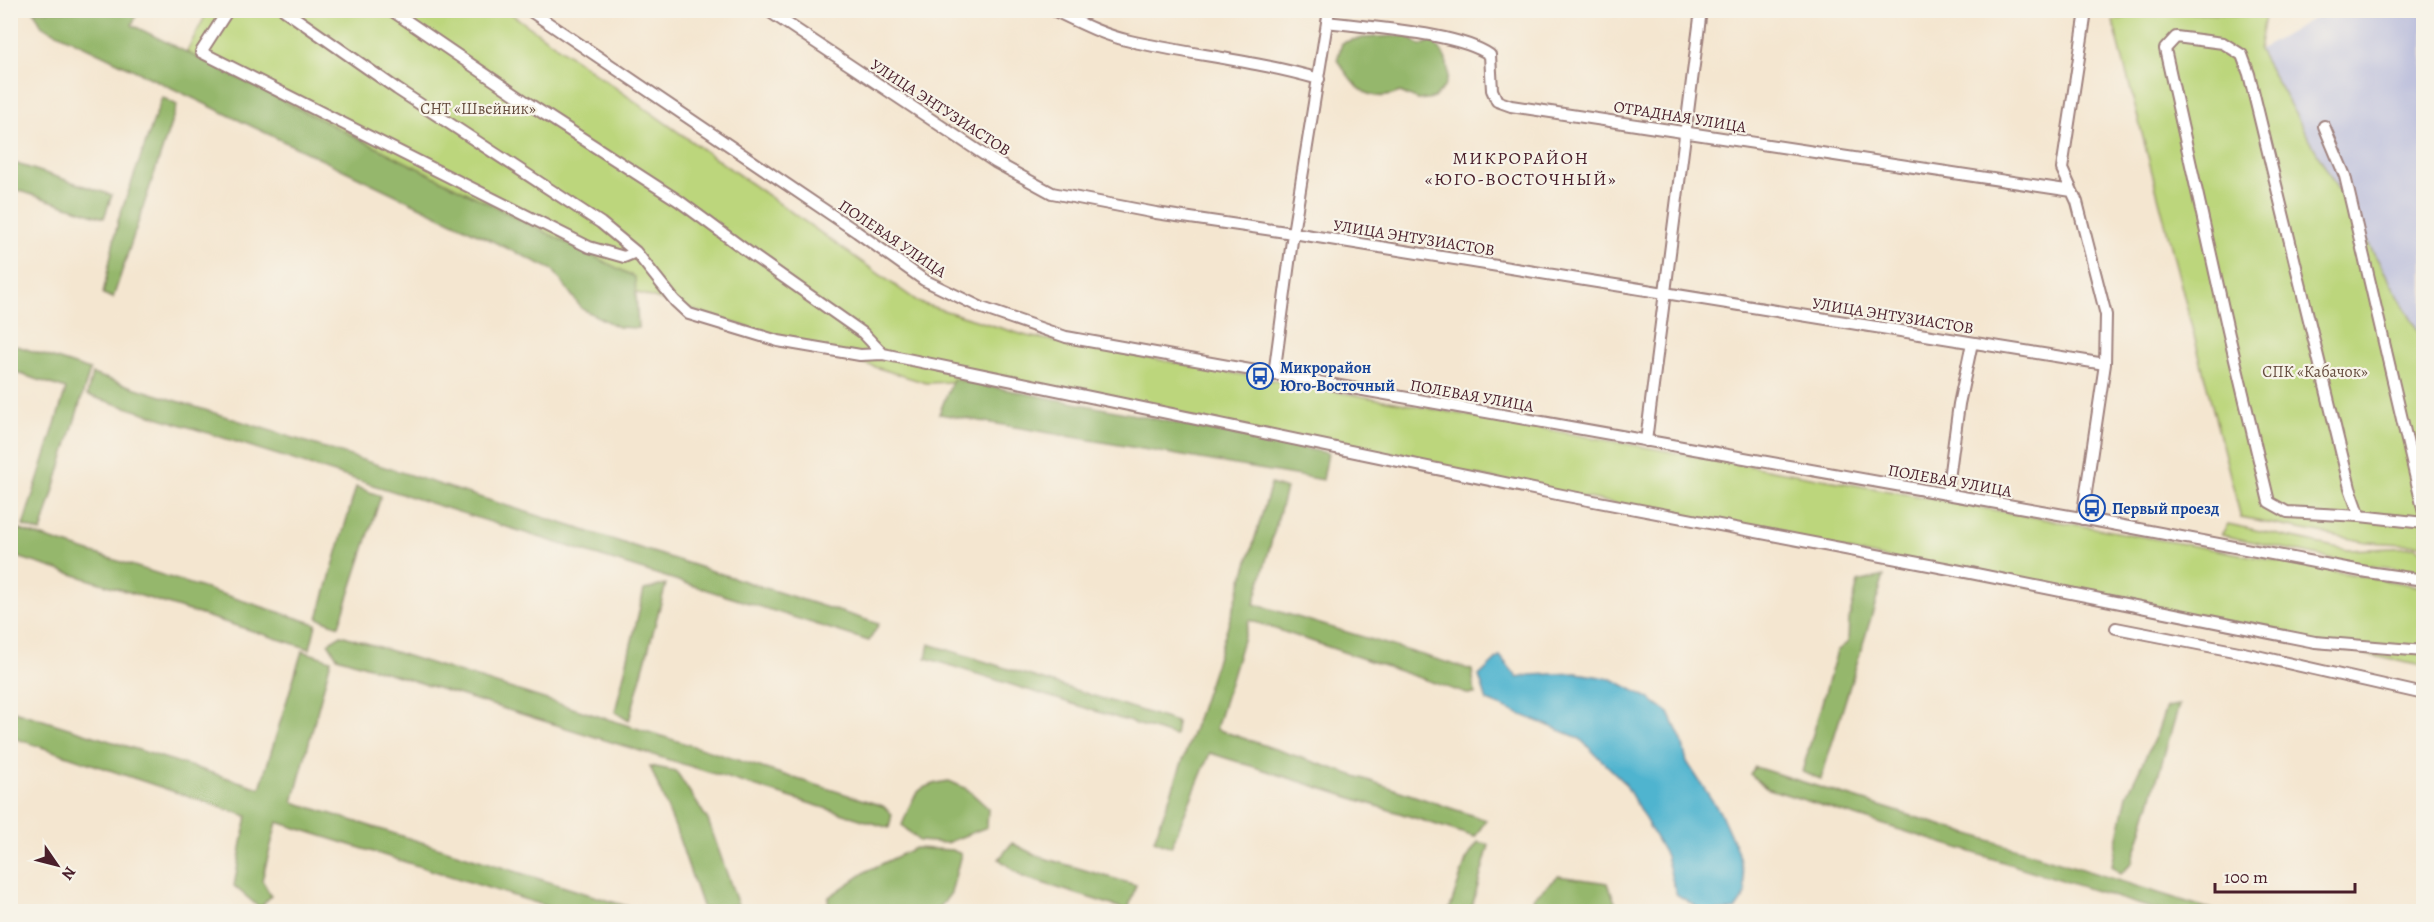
<svg xmlns="http://www.w3.org/2000/svg" width="2434" height="922" font-family="Alegreya,serif">
  <rect width="100%" height="100%" fill="#f7f3e8"/>
  <filter id="ink" filterUnits="userSpaceOnUse"><feTurbulence type="fractalNoise" baseFrequency=".0167" numOctaves="2"/><feDisplacementMap in="SourceGraphic" scale="12" xChannelSelector="R" yChannelSelector="G"/><feConvolveMatrix kernelMatrix="1 2 1 2 8 2 1 2 1" color-interpolation-filters="sRGB"/></filter>
  <filter id="wash" filterUnits="userSpaceOnUse"><feTurbulence type="fractalNoise" baseFrequency=".008" numOctaves="4" result="noise"/><feDisplacementMap in="SourceGraphic" scale="24" xChannelSelector="R" yChannelSelector="G"/><feGaussianBlur stdDeviation="1.35" result="paint"/><feColorMatrix in="noise" values="0 0 0 0 0 0 0 0 0 0 0 0 0 0 0 0 0 1.4 0 .05"/><feComposite in="paint" operator="in"/></filter>
  <g filter="url(#wash)">
    <rect width="100%" height="100%" fill="#f4e6d0"/>
    <path fill="#c0c2dd" d="M2327,11H2423V340L2259,50Z"/>
    <path fill="#bcd67c" stroke="#837a54" stroke-width="1.5" d="M208,11H507L920,303L1027,336L2423,587V666L1001,380L926,383L609,284L181,62Z
      M2144,11L2265,16L2259,50L2423,340V545L2367,542L2241,518L2113,21Z
      M2228,524L2348,550L2416,547L2423,552V571L2366,566L2221,535Z"/>
    <path fill="#95b76c" stroke="#706b4c" stroke-width="1.5" d="M34,11H138L132,25L635,277L638,328L618,327L582,309L553,270L42,26Z
      M1407,35L1420,46L1431,41C1444,50 1452,67 1446,83C1445,88 1438,93 1434,98L1418,100L1400,92C1366,106 1355,85 1337,60L1342,43C1363,35 1385,38 1407,35Z
      M162,97L177,105L113,298L103,294L118,221Z
      M11,162L112,195L104,218L11,188Z
      M11,344L90,370L41,532L23,526L66,389L11,371Z
      M92,374L879,624L869,641L87,395Z
      M953,379L1328,453L1323,480L939,414Z
      M1271,484L1286,489L1254,604L1472,670L1475,694H1467L1249,620L1216,729L1486,820L1475,837L1210,753L1171,847L1154,840C1198,722 1236,604 1271,484Z
      M356,487L381,496L339,626L318,618Z
      M11,527L316,624L310,649L11,555Z
      M1884,576L1821,779L1802,772L1837,651L1848,642L1849,619L1858,582Z
      M666,584L629,721L615,712L644,590Z
      M341,635L883,806L892,814L889,828L337,657L328,643Z
      M929,644L1177,722L1175,736L926,658Z
      M302,651L331,660L293,802L642,911H562L277,822L262,880L271,896L260,908L234,886L247,816L11,737V710L260,788Z
      M2179,705L2132,863L2121,874L2112,865L2127,795L2157,733L2166,707Z
      M650,766L676,771L708,820L738,905L703,909L675,827Z
      M1755,767L2216,911H2160L1766,788L1750,774Z
      M949,781L967,789L988,808L987,827L946,843L919,841L902,825C915,794 913,786 949,781Z
      M1478,842L1489,845L1471,911H1449L1466,860Z
      M1012,843L1037,856L1136,885L1128,910L1023,877L999,859Z
      M915,848L952,850L961,854L951,893L937,911L834,912L827,909L829,897L867,871Z
      M1558,876L1608,883L1618,911H1536L1533,898Z"/>
    <path fill="#50b4cf" stroke="#4d6a7d" stroke-width="1.5" d="M1500,656L1518,678L1530,675L1577,673L1612,679L1650,699L1669,713L1682,741L1687,762L1721,814L1740,857L1746,894L1735,910L1703,911L1676,894L1666,856L1624,782L1579,738L1487,701L1479,676Z"/>
  </g>
  <g filter="url(#ink)">
    <g fill="none" stroke-linecap="round" stroke-linejoin="round">
      <defs>
        <path id="minor" d="M228,10L201,52L589,247L624,257L636,252
          M284,10L397,89L601,223L636,252L675,301L689,314L778,341L860,355L883,354
          M391,10L529,104L679,201L755,257L863,333L883,354L1562,495L1971,573L2315,642L2424,651
          M529,10L857,232L924,280L982,308L1066,337L2075,517L2367,572L2424,580
          M767,10L995,162L1052,193L1156,213L1293,233L2105,364
          M1053,10C1078,22 1103,35 1130,41C1193,55 1257,61 1319,79
          M1327,22C1370,28 1457,32 1490,55L1492,90L1497,101L1511,106L2072,191
          M2324,126L2345,176L2424,513
          M1274,375L1293,233L1329,10
          M1646,441L1701,10
          M1947,494L1959,404L1972,343
          M2360,516L2350,488L2249,74L2242,55L2223,43L2176,37L2165,49L2229,335L2269,502L2287,512L2360,516L2424,523
          M2082,519L2105,364L2106,315L2077,202L2062,169L2085,18
          M2116,628L2239,652L2424,694"/>
      </defs>
      <use href="#minor" stroke="#9f827e" stroke-width="14"/>
      <use href="#minor" stroke="#fff" stroke-width="10"/>
    </g>
  </g>
  <defs>
    <symbol id="bus-ring" viewBox="-11 -11 22 22"><circle r="9.5" fill="#f7f3e8" stroke="#1a4fb4" stroke-width="1.5"/><path d="M-5-6H5V4H4V6H2V4H-2V6H-4V4H-5ZM-3.5-4V0h7V-4ZM-3.5 1.2v1.5H-2V1.2ZM2 1.2v1.5H3.5V1.2Z" fill="#1a4fb4"/></symbol>
  </defs>
  <g fill-rule="evenodd">
    <use href="#bus-ring" x="1245" y="361" width="30" height="30"/>
    <use href="#bus-ring" x="2077" y="493" width="30" height="30"/>
  </g>
  <g text-anchor="middle" stroke-width="4.5" stroke-linejoin="round" paint-order="stroke">
    <g font-size="16" fill="#4a1f2b" stroke="#f7f3e8">
      <text transform="translate(941 107) rotate(33)" y="6">УЛИЦА ЭНТУЗИАСТОВ</text>
      <text transform="translate(1680 116) rotate(9)" y="6">ОТРАДНАЯ УЛИЦА</text>
      <text transform="translate(1414 237) rotate(9)" y="6">УЛИЦА ЭНТУЗИАСТОВ</text>
      <text transform="translate(893 238) rotate(34)" y="6">ПОЛЕВАЯ УЛИЦА</text>
      <text transform="translate(1893 315) rotate(9)" y="6">УЛИЦА ЭНТУЗИАСТОВ</text>
      <text transform="translate(1472 395) rotate(10)" y="6">ПОЛЕВАЯ УЛИЦА</text>
      <text transform="translate(1950 480) rotate(10)" y="6">ПОЛЕВАЯ УЛИЦА</text>
    </g>
    <g font-size="16" fill="#664d3f" stroke="#f7f3e8">
      <text x="478" y="114">СНТ «Швейник»</text>
      <text x="2315" y="377">СПК «Кабачок»</text>
    </g>
    <g font-size="16" font-weight="bold" fill="#164399" stroke="#f7f3e8" text-anchor="start">
      <text x="1280" y="373">Микрорайон<tspan x="1280" dy="18">Юго-Восточный</tspan></text>
      <text x="2112" y="514">Первый проезд</text>
    </g>
    <g font-size="18" letter-spacing="1.5" fill="#4a1f2b" stroke="#f7f3e8">
      <text x="1521" y="164">МИКРОРАЙОН<tspan x="1521" dy="21">«ЮГО-ВОСТОЧНЫЙ»</tspan></text>
    </g>
  </g>
  <rect width="2434" height="922" fill="none" stroke="#f7f3e8" stroke-width="36"/>
  <g transform="translate(57 865) rotate(125)" stroke="#f7f3e8" stroke-width="4.5" paint-order="stroke">
  <path d="M0-4.5L10 22L0 15L-10 22Z" fill="#4a1f2b"/>
  <text y="-9" font-size="16" font-weight="bold" text-anchor="middle" fill="#4a1f2b">N</text>
  </g>
  <path d="M2215 883v9h140v-9" fill="none" stroke="#4a1f2b" stroke-width="3"/>
  <text x="2224" y="883" font-size="18" fill="#4a1f2b" stroke="#f7f3e8" stroke-width="4.5" paint-order="stroke">100 m</text>
</svg>
